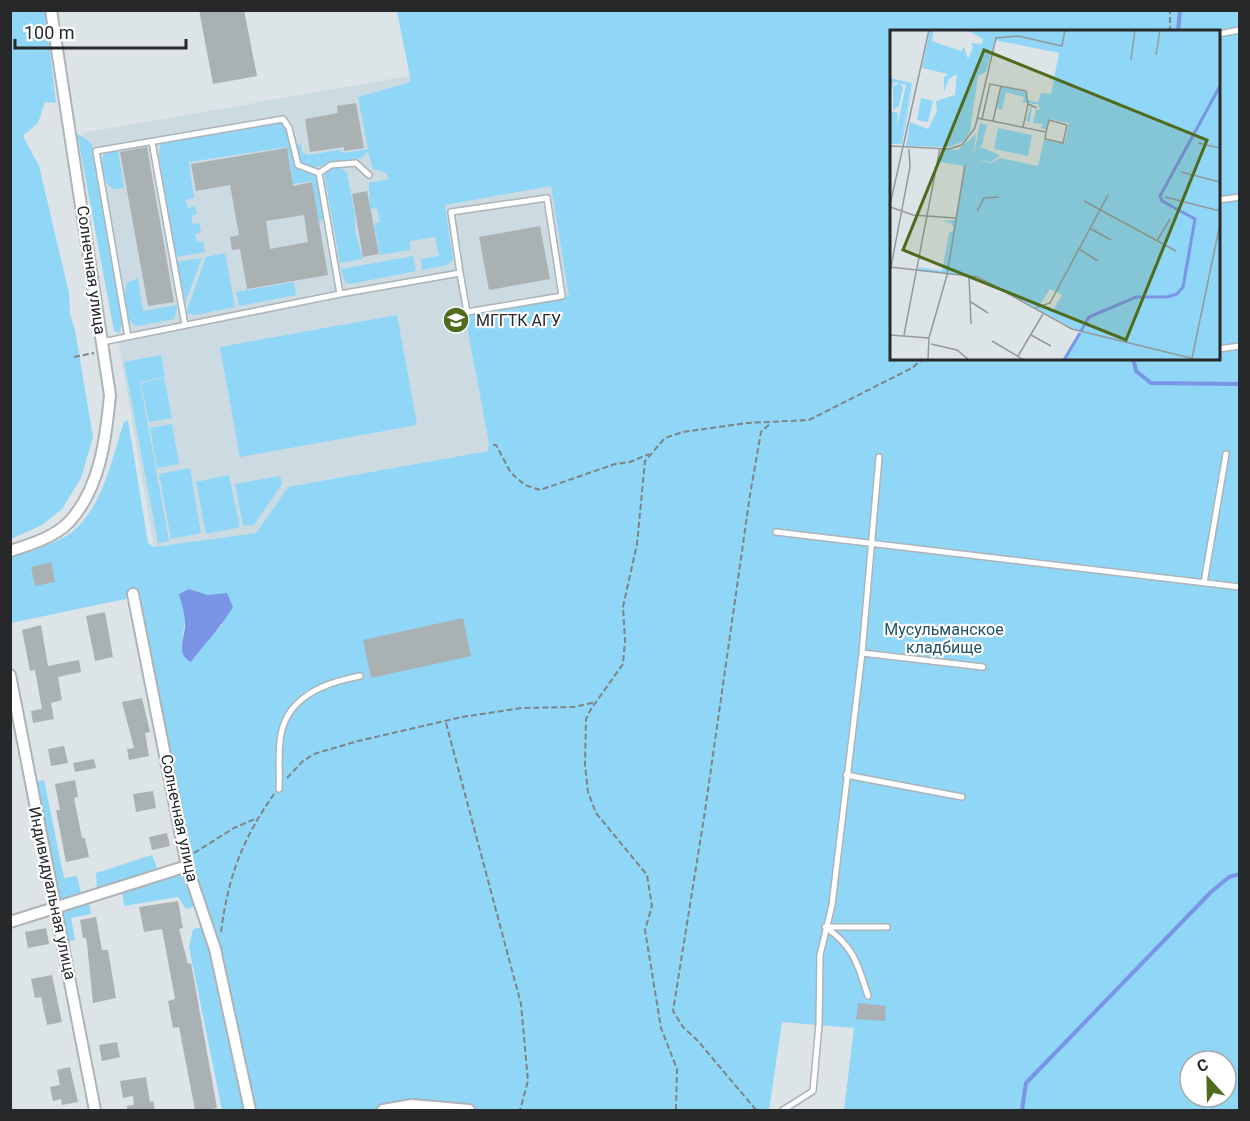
<svg xmlns="http://www.w3.org/2000/svg" width="1250" height="1121" font-family="Roboto,sans-serif">
  <rect width="100%" height="100%" fill="#dde4e7"/>
  <path fill="#ccdae2" d="M718,22L488,451L288,487L256,533L154,547L82,133Z"/>
  <path fill="#8fd6f7" fill-rule="evenodd" d="M10,11H45L48,31L36,24L49,44L56,103L45,102L38,123L23,136L39,166L69,293L70,314L75,330L93,437L81,478L62,509L42,525L11,539Z
    M397,11H1239V1110H844L854,1028L782,1022L769,1110H469L435,1107L383,1110H250L221,984L187,866L133,594L125,599L11,623V555C29,550 57,544 72,532C103,507 112,458 124,422L128,420L148,543L154,547L256,533L288,487L488,451L489,443L465,315L569,296L551,186L445,205L453,260L447,265L422,270L421,259L439,256L435,237L410,241V250L380,255L374,224L380,222L377,208L370,209L369,183L389,179L386,173L373,169L368,152L361,158L314,167L311,171L317,174L318,179L324,219L319,222L312,181L253,191L251,182L292,175L287,147L189,162L194,198L186,200L188,208L195,206L197,214L191,216L193,224L199,223L201,232L195,234L197,242L203,241L205,252L177,257L173,246L159,155L160,145L164,142L282,120L287,128L291,146L301,144L302,152L308,155L339,150L343,153L368,149L358,97L411,82ZM892,32H1218V358H892ZM189,589L208,595L222,625L209,637L191,662L181,649ZM1190,1061H1226V1097H1190Z
    M77,133L92,144L122,323L119,333L114,331Z
    M118,150L124,188L114,189C102,183 97,163 106,152Z
    M333,167H341L347,173L355,216V231L363,259L340,263L325,178V174Z
    M225,253L235,307L195,315L186,313L206,257Z
    M413,256L416,271L350,284L345,282L341,269Z
    M202,258L185,303L177,262Z
    M138,278L143,311L178,305L174,319L136,326L130,322L124,299L127,283Z
    M294,282L296,295L239,306L236,292Z
    M397,315L417,425L240,457L220,347Z
    M161,355L165,377L140,382L169,541L158,543L124,362Z
    M164,378L172,418L149,422L141,383Z
    M172,424L179,464L157,468L150,428Z
    M190,468L201,533L171,539L159,474Z
    M229,475L240,527L206,534L196,482Z
    M280,476L282,484L254,525L243,526L235,484Z
    M44,780L64,878L77,876L82,897L59,901L34,782Z
    M152,855L158,870L97,891L96,873Z
    M177,874L188,878L196,906L186,909L178,897L124,906L122,891Z
    M89,903L91,914L71,918L75,940L67,942L61,912Z
    M204,927L244,1110H222L189,947L193,929Z"/>
  <path fill="#7a94e6" d="M189,589L208,595L227,593L233,607C221,627 205,643 191,662C174,653 186,637 185,623C185,613 181,603 179,594Z"/>
  <g fill="none" stroke-linecap="round" stroke-linejoin="round">
    <path stroke="#7a94e6" stroke-width="4" d="M1178,32L1180,10
      M1133,358L1136,371L1151,383L1240,384
      M1022,1110L1026,1083L1211,892L1229,877L1240,874"/>
  </g>
  <path fill="#aab1b3" fill-rule="evenodd" d="M199,10H244L257,76L213,84Z
    M356,103L364,148L344,151V147L310,152L305,119L338,113L337,106Z
    M147,147L174,302L148,306L120,152Z
    M287,148L293,186L312,182L328,275L247,289L240,249L232,250L230,237L239,235L230,185L196,191L191,164ZM304,215L308,242L270,249L266,221Z
    M367,191L379,254L363,257L352,194Z
    M540,226L550,279L489,290L479,237Z
    M51,562L55,582L35,586L31,567Z
    M105,612L113,657L95,661L86,616Z
    M463,618L471,656L371,678L363,640Z
    M41,625L48,666L79,660L81,672L58,677L62,700L51,703L54,719L33,723L31,711L42,709L35,670L30,671L22,630Z
    M142,698L150,732L145,733L149,756L129,760L127,749L134,748L122,702Z
    M64,746L68,763L51,766L48,749Z
    M94,759L96,768L75,772L73,763Z
    M75,780L78,797L74,798L82,838H85L89,857L66,862L56,810H60L55,784Z
    M153,791L156,808L136,812L133,794Z
    M167,833L170,846L152,850L149,837Z
    M178,901L183,928L179,929L188,964L191,963L217,1108L205,1110H195L179,1027L173,1028L168,1001L175,999L162,929L144,932L139,907Z
    M96,917L102,950H108L116,998L93,1003L87,944L86,938H83L80,920Z
    M46,928L49,944L28,948L25,932Z
    M52,975L62,1022L47,1025L41,997L35,998L31,979Z
    M858,1003L886,1006L885,1021L856,1019Z
    M117,1042L120,1057L102,1061L99,1045Z
    M70,1067L78,1102L62,1105L61,1099L53,1101L50,1087L60,1085L57,1070Z
    M146,1077L150,1102L153,1101L155,1110H127V1106L134,1105L133,1096L123,1098L120,1081Z"/>
  <g fill="none" stroke-linecap="round" stroke-linejoin="round">
    <defs>
      <path id="service" d="M1218,34L1240,30
        M152,142L185,325
        M1218,200L1240,197
        M340,294L319,173L331,165L356,163L369,175
        M128,337L96,151L283,119L289,128L298,165L319,173
        M102,342L340,294L460,273L467,312L562,296L547,198L451,212L460,273
        M1218,349L1240,346
        M776,532L1240,587
        M1204,583L1226,454
        M862,653L983,667
        M846,775L962,797
        M279,789C280,773 278,757 280,741C284,698 323,683 360,676
        M825,927C854,946 858,965 868,996
        M827,927H887
        M783,1110L813,1091L819,1024L820,955L832,905L862,653L879,457"/>
      <path id="minor" d="M10,551C29,545 55,537 69,522C100,489 106,438 110,395L51,10
        M133,594L187,866L215,949L250,1110
        M10,675L95,1110
        M10,922L187,866
        M383,1110L412,1105L469,1110"/>
    </defs>
    <use href="#service" stroke="#adb3b6" stroke-width="8"/>
    <use href="#minor" stroke="#adb3b6" stroke-width="14"/>
    <path stroke="#7e8385" stroke-width="2" stroke-dasharray="6 3" stroke-linecap="butt" d="M1170,32V10
      M74,357L94,353
      M493,445H496L511,473L525,485L540,490L615,464L630,462L649,454
      M446,723L521,1004L528,1081L520,1110
      M287,778L303,761L314,754L358,741L462,717L522,708L574,707L596,702
      M194,853L234,828L257,818
      M221,932C228,877 242,840 274,794
      M676,1110L677,1069L661,1028L645,930L652,906L647,875L596,813L588,792L585,765L586,719L591,709L623,664L625,641L623,607L637,544L645,461L665,438L683,432L747,423L809,420L912,368L924,358
      M756,1110L698,1041L683,1027L673,1011L705,811L750,495L761,432L771,423"/>
    <use href="#service" stroke="#fff" stroke-width="5"/>
    <use href="#minor" stroke="#fff" stroke-width="10"/>
  </g>
  <defs>
    <symbol id="university-disc" viewBox="-11 -11 22 22"><circle r="9.5" fill="#4f6b1e" stroke="#fff"/><path d="M0-5L7-2L0 1L-7-2ZM-4 1L0 2.5L4 1V4Q0 6-4 4Z" fill="#fff"/></symbol>
  </defs>
  <g fill-rule="evenodd">
    <use href="#university-disc" x="441" y="305" width="30" height="30"/>
  </g>
  <g text-anchor="middle" stroke-width="4.5" stroke-linejoin="round" paint-order="stroke">
    <g font-size="16" fill="#26282a" stroke="#fff">
      <text transform="translate(92 270) rotate(82)" y="6">Солнечная улица</text>
      <text transform="translate(180 818) rotate(78)" y="6">Солнечная улица</text>
      <text transform="translate(53 893) rotate(78)" y="6">Индивидуальная улица</text>
    </g>
    <g font-size="16" fill="#26282a" stroke="#fff" text-anchor="start">
      <text x="476" y="326">МГГТК АГУ</text>
    </g>
    <g font-size="16" fill="#225267" stroke="#fff">
      <text x="944" y="635">Мусульманское<tspan x="944" dy="18">кладбище</tspan></text>
    </g>
  </g>
  <g transform="translate(890 30)">
    <rect width="330" height="330" fill="#dde4e7"/>
    <path d="M40,0H44L42,11L71,21L74,17L78,29L83,17L81,13L92,14L93,9L77,0H330V330H174L190,302L88,247L28,241L29,237L52,241L59,203L64,200L61,193L51,191L65,190L74,136L50,132L51,119L68,120L86,104L83,129L90,93L97,95L94,107L90,106L94,108L92,116H88L110,125L101,132L85,129L101,133L110,128L148,136L154,110L174,114L179,93L159,89L156,99L150,98L154,94L143,93L146,80L150,79L148,74H142L140,92L136,91L142,73L125,72H133L134,67L116,62L112,80L107,78L112,57L135,62L138,70L148,73L151,63L161,64L169,23L105,10L96,42L88,46L80,101L74,111L59,117L16,116L20,92L38,99L47,81L46,71L65,65L67,44L59,49L54,62V47L58,44L32,38ZM160,259L172,265L162,282L150,275ZM25,44L12,114H0V81L8,83L7,97L16,55L4,52L0,63V48L22,53L10,114ZM10,53L13,58L9,76L3,80V56ZM31,68L43,71L38,92L27,90ZM108,98L142,105L138,126L104,119Z" fill="#8fd6f7" fill-rule="evenodd"/>
    <path fill="none" stroke="#7a94e6" stroke-width="3" d="M191,301L199,287L246,267H277L287,264L293,257L305,189L272,171L270,166L330,56M174,330L190,303"/>
    <path fill="none" stroke="#94999b" stroke-width="1.5" d="M266,25L270,0M241,30L245,0M87,88L156,102L155,109L173,113L177,95L159,90L156,102M92,89L100,54L136,61L138,74M103,91L111,56M133,97L138,74L147,78M308,113L330,118M0,116L59,119L72,115L85,98L106,8L128,6L172,16L175,0M291,142L330,152M275,167L330,181M194,171L286,221M0,175L39,0M0,177L23,185L65,188M87,181L94,168L109,167M201,199L221,210M267,211L280,189M189,219L208,231M0,237L88,247L182,299L309,330M0,242L20,137L19,119M79,246L81,294M81,272L98,283M145,278L160,273L218,165M0,305L39,308M14,305L50,118M141,305L161,316M39,308L57,245L75,135M102,311L134,330M41,314L67,320L79,330M128,326L153,284M302,328L330,194M38,330L39,308"/>
    <path fill="#4f6b1e" fill-opacity="0.15" stroke="#4f6b1e" stroke-width="3" d="M94,20L317,110L236,310L13,220Z"/>
    <rect width="330" height="330" fill="none" stroke="#26282a" stroke-width="3"/>
  </g>
  <rect width="1250" height="1121" fill="none" stroke="#26282a" stroke-width="24"/>
  <g transform="translate(1208 1079) rotate(338)"><circle r="28" fill="#ffffff" stroke="#a8a9aa" stroke-width="1.5"/>
  <path d="M0-4.5L10 22L0 15L-10 22Z" fill="#4f6b1e"/>
  <text y="-9" font-size="16" font-weight="bold" text-anchor="middle" fill="#26282a">С</text>
  </g>
  <path d="M15 39v9h171v-9" fill="none" stroke="#26282a" stroke-width="3"/>
  <text x="24" y="39" font-size="18" fill="#26282a" stroke="#ffffff" stroke-width="4.5" paint-order="stroke">100 m</text>
</svg>
